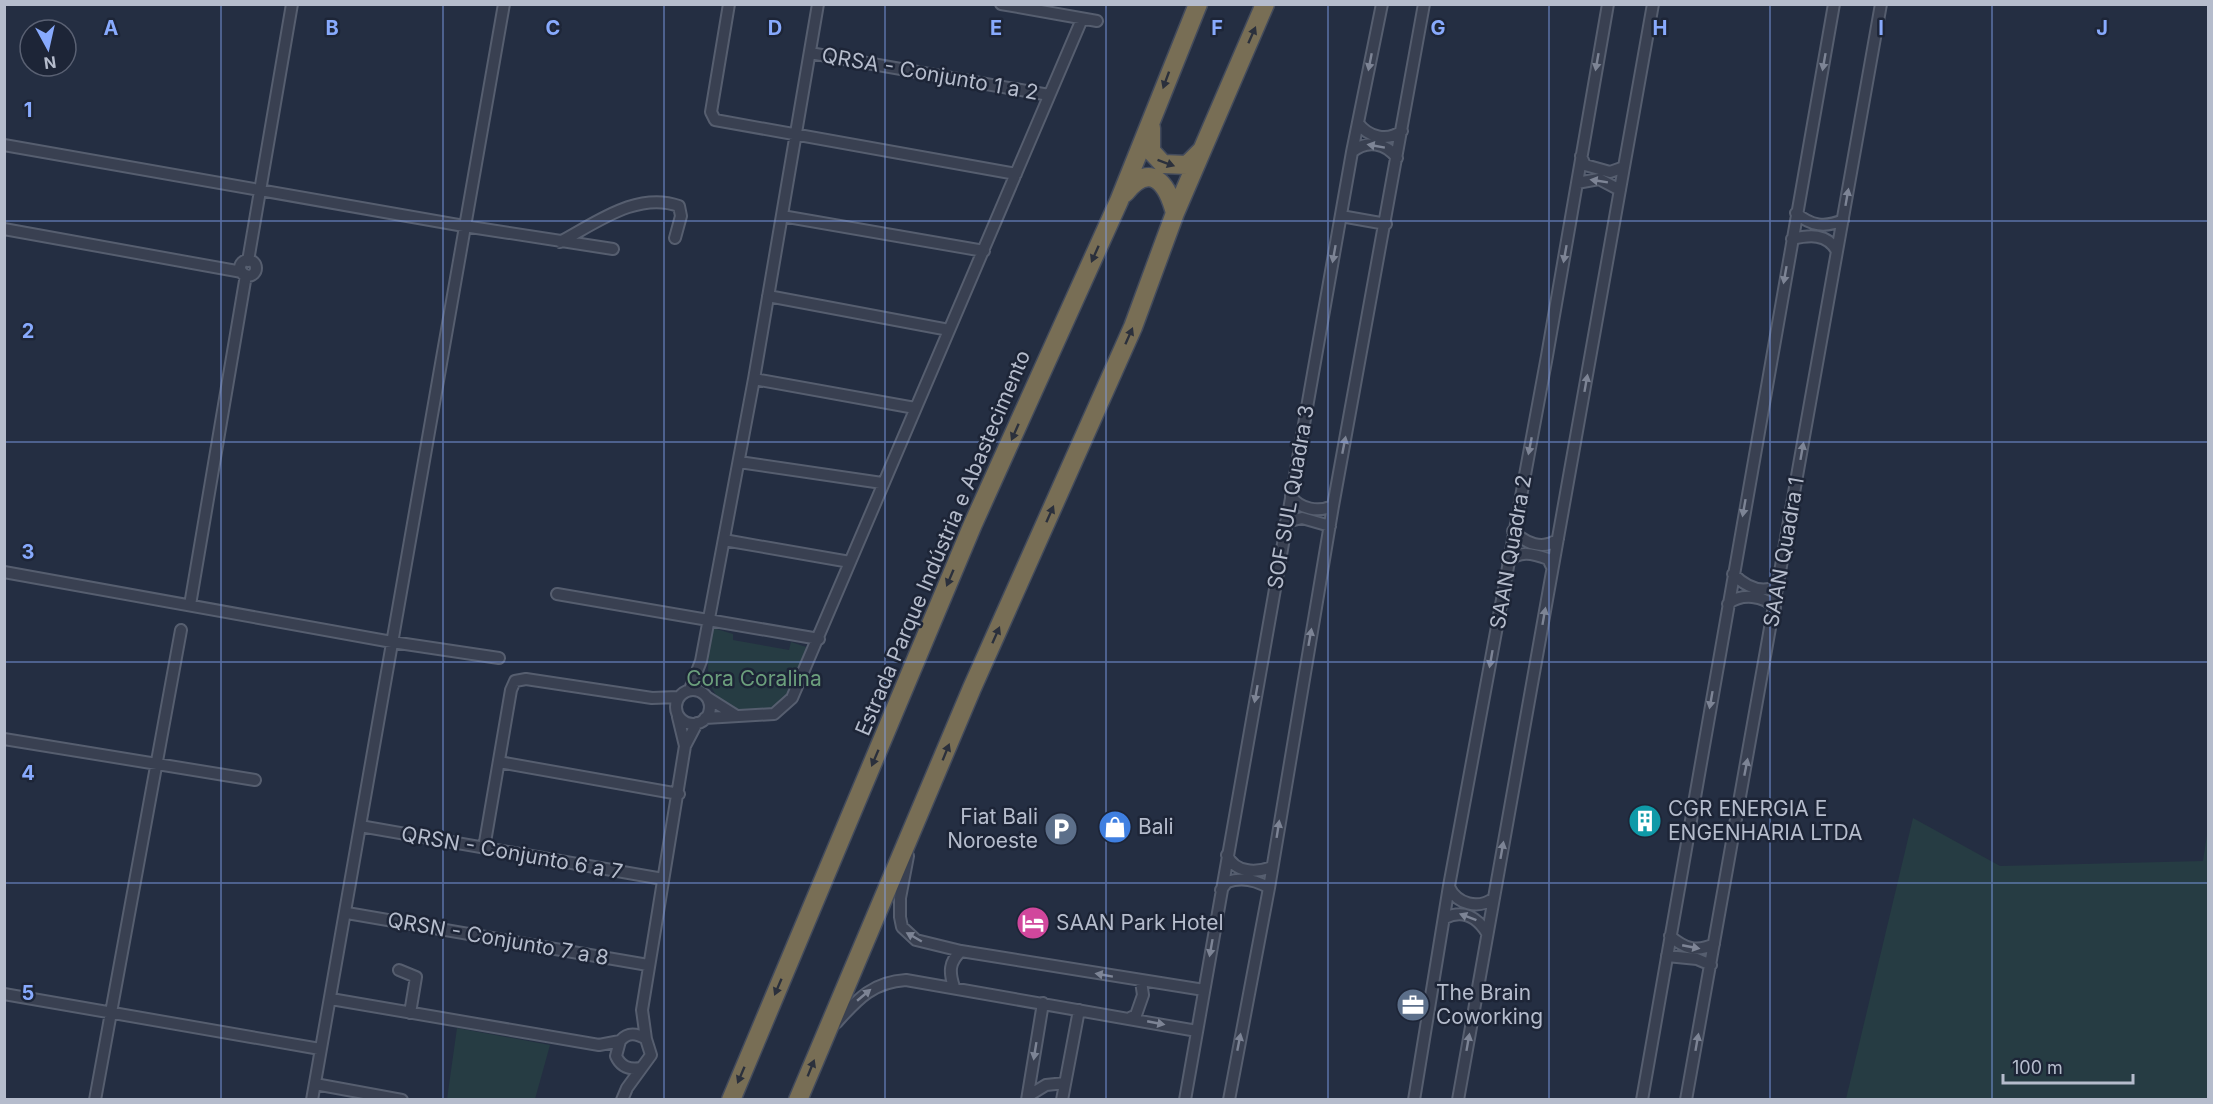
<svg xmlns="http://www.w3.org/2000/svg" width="2213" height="1104" font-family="Inter,sans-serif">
  <rect width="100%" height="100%" fill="#242e42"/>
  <path fill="#263c43" d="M713,628L733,634V640L789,650L791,642L809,648C804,662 800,679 793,692C776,720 732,720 714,692C703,674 710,648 713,628Z
    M1913,818L2000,866L2203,861L2208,828V1099H1846Z
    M457,1028L550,1045L535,1099H447Z"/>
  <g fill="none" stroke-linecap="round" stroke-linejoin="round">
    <defs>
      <path id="street" d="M729,4L711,112L715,120L1016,174
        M1001,4L1097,21
        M810,53L1049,95
        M1358,123C1368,137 1387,142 1402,131
        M4,145L464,226L613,249
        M1352,152C1367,139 1386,143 1397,158
        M1581,156L1585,165L1610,172L1624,167
        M1577,183L1599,179L1620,190
        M1796,213C1811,226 1825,228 1843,220
        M782,216L984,251
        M1341,216L1386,224
        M4,229L242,272
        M1792,239C1809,235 1827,233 1837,251
        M560,242C596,223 637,191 679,206L681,216L675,238
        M240 268a8 8 0 1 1 16 0a8 8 0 1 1-16 0Z
        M248,261L292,4
        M768,296L949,330
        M754,379L915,408
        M739,462L882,483
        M1291,496C1300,510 1319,512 1333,506
        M1286,522L1302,518L1330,526
        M1513,531C1525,543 1543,551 1558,539
        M724,540L850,562
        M1508,563C1518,549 1534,554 1548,559L1552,567
        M4,572L392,642L499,658
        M1733,574C1745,586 1762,595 1779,585
        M557,594L819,639
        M1728,604C1741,593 1764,595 1775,608
        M190,605L246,275
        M690,689L701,661L754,379L818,4
        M676 707a17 17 0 1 1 34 0a17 17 0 1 1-34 0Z
        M708,698L735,715
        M678,717L685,746L697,723
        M705,718L774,714L792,698L1082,19
        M4,739L255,780
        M499,762L679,794
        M360,826L663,879
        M484,848L511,690L515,681L526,679L652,698L678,697
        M1227,855C1235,873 1256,873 1272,867
        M908,856L900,898V917L902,927L916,940L961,951L1204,990
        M1449,887C1457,904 1478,910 1494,898
        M1221,890L1227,882C1242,877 1256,880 1269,888
        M347,913L648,965
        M1445,918C1463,909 1477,917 1487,933
        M1670,936C1684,948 1696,953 1714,944
        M1667,956L1697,959L1711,965
        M399,970L416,977L410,1013
        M954,987C949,972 949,962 961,951
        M4,994L320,1049
        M331,999L599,1045L620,1041
        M1130,1018L1136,1015L1143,995L1141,981
        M836,1023C857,1000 872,982 906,980L1197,1031
        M646,1039L642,1010L685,746
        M315,1084L402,1100
        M1028,1096L1046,1085L1065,1083
        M95,1100L181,630
        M312,1100L504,4
        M622,1100L627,1088L651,1055L646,1039C636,1033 628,1032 620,1041L616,1056C621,1067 629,1070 641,1068
        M1027,1100L1043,1003
        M1062,1100L1079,1010
        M1185,1100L1352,152L1382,4
        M1229,1100L1269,888L1333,506L1424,4
        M1414,1100L1449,886L1547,356L1608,4
        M1458,1100L1653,4
        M1642,1100L1834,4
        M1686,1100L1881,4"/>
      <path id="highway" d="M1151,128V151L1163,164L1187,165L1202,150
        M1125,193C1151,161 1167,183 1175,213
        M731,1100L973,524L1119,201L1198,4
        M798,1100L972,688L1133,327L1175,213L1265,4"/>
    </defs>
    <use href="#street" stroke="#565e6f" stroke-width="14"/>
    <use href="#highway" stroke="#434b5c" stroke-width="21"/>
    <use href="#street" stroke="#394051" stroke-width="10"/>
    <use href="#highway" stroke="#786e55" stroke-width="18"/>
  </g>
  <defs><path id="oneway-solid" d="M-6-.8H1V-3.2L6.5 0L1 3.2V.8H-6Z" transform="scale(1.5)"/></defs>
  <g fill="#2b303c">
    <use href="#oneway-solid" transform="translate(1252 35) rotate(-66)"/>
    <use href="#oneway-solid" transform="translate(1166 80) rotate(110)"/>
    <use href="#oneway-solid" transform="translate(1166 163) rotate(20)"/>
    <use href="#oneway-solid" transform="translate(1095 254) rotate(114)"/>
    <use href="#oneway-solid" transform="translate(1129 336) rotate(-66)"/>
    <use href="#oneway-solid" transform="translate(1015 432) rotate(114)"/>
    <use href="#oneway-solid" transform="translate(1050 514) rotate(-66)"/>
    <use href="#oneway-solid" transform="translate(950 578) rotate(113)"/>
    <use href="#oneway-solid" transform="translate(996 635) rotate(-66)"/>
    <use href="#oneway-solid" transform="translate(946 752) rotate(-68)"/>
    <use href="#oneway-solid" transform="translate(875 758) rotate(113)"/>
    <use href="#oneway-solid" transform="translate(778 987) rotate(113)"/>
    <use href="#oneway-solid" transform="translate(811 1068) rotate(-68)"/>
    <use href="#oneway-solid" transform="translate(741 1075) rotate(113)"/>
  </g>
  <g fill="#7d8495">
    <use href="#oneway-solid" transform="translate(1370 62) rotate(101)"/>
    <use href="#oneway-solid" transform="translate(1597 62) rotate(100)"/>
    <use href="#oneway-solid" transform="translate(1824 62) rotate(100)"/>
    <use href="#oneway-solid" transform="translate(1376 146) rotate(-170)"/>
    <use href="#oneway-solid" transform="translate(1599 181) rotate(-171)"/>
    <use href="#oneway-solid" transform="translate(1847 197) rotate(-80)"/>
    <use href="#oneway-solid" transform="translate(1334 254) rotate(100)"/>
    <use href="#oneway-solid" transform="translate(1565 254) rotate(100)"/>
    <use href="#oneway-solid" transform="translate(1785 275) rotate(100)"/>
    <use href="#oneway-solid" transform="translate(1586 383) rotate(-80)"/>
    <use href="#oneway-solid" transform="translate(1344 445) rotate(-79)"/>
    <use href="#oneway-solid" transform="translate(1530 446) rotate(101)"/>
    <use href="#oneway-solid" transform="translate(1802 451) rotate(-80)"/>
    <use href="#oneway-solid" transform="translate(1744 508) rotate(100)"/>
    <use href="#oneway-solid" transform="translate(1544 616) rotate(-80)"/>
    <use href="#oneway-solid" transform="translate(1310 637) rotate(-80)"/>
    <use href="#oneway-solid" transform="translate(1491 659) rotate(100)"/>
    <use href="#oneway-solid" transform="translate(1256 694) rotate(100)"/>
    <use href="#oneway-solid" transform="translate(1711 700) rotate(100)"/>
    <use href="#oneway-solid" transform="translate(1746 767) rotate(-79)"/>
    <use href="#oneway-solid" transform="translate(1278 829) rotate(-81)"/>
    <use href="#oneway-solid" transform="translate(1502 850) rotate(-80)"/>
    <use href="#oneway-solid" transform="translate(1468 917) rotate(-159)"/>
    <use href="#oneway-solid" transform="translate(914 937) rotate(-150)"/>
    <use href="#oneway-solid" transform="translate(1691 947) rotate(11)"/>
    <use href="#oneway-solid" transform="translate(1211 948) rotate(100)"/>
    <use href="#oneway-solid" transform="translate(1104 975) rotate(-170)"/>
    <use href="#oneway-solid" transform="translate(864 995) rotate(-40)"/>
    <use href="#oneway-solid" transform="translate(1156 1023) rotate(11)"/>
    <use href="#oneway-solid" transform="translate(1239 1042) rotate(-79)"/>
    <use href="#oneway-solid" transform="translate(1468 1042) rotate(-80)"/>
    <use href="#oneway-solid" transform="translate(1697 1042) rotate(-80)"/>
    <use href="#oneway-solid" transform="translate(1035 1051) rotate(99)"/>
  </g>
  <path fill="none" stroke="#88aafd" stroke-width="1.5" stroke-opacity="0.55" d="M221,4V1100M443,4V1100M664,4V1100M885,4V1100M1106,4V1100M1328,4V1100M1549,4V1100M1770,4V1100M1992,4V1100M4,221H2208M4,442H2208M4,662H2208M4,883H2208"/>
  <defs>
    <symbol id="building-disc" viewBox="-11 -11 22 22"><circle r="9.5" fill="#0f9aa8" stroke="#1d2537"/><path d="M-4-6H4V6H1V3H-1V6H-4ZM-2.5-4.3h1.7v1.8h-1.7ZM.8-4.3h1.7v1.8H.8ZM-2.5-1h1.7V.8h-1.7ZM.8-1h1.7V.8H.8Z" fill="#fff"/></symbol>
    <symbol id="shop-disc" viewBox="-11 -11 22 22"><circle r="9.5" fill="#3f7fe0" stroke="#1d2537"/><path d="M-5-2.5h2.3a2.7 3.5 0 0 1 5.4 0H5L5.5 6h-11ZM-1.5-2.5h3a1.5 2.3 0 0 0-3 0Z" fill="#fff"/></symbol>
    <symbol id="parking-disc" viewBox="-11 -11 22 22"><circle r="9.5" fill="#5c6f8a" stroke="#1d2537"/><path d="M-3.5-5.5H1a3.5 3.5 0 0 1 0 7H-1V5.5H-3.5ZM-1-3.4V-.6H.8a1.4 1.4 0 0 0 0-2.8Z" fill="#fff"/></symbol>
    <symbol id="hotel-disc" viewBox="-11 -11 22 22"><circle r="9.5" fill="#d1479c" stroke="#1d2537"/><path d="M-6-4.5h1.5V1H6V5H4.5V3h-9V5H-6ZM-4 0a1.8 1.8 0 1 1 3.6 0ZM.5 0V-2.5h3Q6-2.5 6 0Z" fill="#fff"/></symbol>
    <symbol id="office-disc" viewBox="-11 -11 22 22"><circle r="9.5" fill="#5c6f8a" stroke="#1d2537"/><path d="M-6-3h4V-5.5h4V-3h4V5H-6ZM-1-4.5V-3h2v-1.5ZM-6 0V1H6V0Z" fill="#fff"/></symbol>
  </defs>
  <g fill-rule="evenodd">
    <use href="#building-disc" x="1626" y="802" width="38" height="38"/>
    <use href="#shop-disc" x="1096" y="808" width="38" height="38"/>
    <use href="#parking-disc" x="1042" y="810" width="38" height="38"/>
    <use href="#hotel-disc" x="1014" y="904" width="38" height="38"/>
    <use href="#office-disc" x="1394" y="986" width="38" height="38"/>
  </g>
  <g text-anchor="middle" stroke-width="5" stroke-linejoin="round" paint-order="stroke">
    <g font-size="21" fill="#b5bccc" stroke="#1d2537">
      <text transform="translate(930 74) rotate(10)" y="7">QRSA - Conjunto 1 a 2</text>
      <text transform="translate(1291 497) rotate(-80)" y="7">SOF SUL Quadra 3</text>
      <text transform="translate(943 543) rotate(-67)" y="7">Estrada Parque Indústria e Abastecimento</text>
      <text transform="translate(1511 552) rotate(-80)" y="7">SAAN Quadra 2</text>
      <text transform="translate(1784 552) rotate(-80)" y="7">SAAN Quadra 1</text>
      <text transform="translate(512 853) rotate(10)" y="7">QRSN - Conjunto 6 a 7</text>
      <text transform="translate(498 939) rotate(10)" y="7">QRSN - Conjunto 7 a 8</text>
    </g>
    <g font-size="21" fill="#6b9e7c" stroke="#1d2537">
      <text x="754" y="686">Cora Coralina</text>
    </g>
    <g font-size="21" fill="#b5bccc" stroke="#1d2537" text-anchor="start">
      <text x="1668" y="816">CGR ENERGIA E<tspan x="1668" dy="24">ENGENHARIA LTDA</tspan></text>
      <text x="1038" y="824" text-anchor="end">Fiat Bali<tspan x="1038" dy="24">Noroeste</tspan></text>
      <text x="1138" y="834">Bali</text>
      <text x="1056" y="930">SAAN Park Hotel</text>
      <text x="1436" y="1000">The Brain<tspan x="1436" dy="24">Coworking</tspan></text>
    </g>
  </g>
  <g font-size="20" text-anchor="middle" font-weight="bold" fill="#88aafd" stroke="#1d2537" stroke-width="5" stroke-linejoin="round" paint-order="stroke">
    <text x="111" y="35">A</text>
    <text x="332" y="35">B</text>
    <text x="553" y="35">C</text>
    <text x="775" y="35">D</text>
    <text x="996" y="35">E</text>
    <text x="1217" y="35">F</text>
    <text x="1438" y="35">G</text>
    <text x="1660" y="35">H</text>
    <text x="1881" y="35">I</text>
    <text x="2102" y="35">J</text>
    <text x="28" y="117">1</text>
    <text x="28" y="338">2</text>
    <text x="28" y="559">3</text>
    <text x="28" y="780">4</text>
    <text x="28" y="1000">5</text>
  </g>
  <rect width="2213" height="1104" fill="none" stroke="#b5bccc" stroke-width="12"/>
  <g transform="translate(48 48) rotate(172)"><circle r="28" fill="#1d2537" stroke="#5a6173" stroke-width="1.5"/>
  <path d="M0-4.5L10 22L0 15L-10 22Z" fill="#88aafd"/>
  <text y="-9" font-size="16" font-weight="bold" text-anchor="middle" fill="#b5bccc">N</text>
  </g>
  <path d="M2003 1074v9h130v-9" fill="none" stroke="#b5bccc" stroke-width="3"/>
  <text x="2012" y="1074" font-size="18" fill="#b5bccc" stroke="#1d2537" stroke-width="4.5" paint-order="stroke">100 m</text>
</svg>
